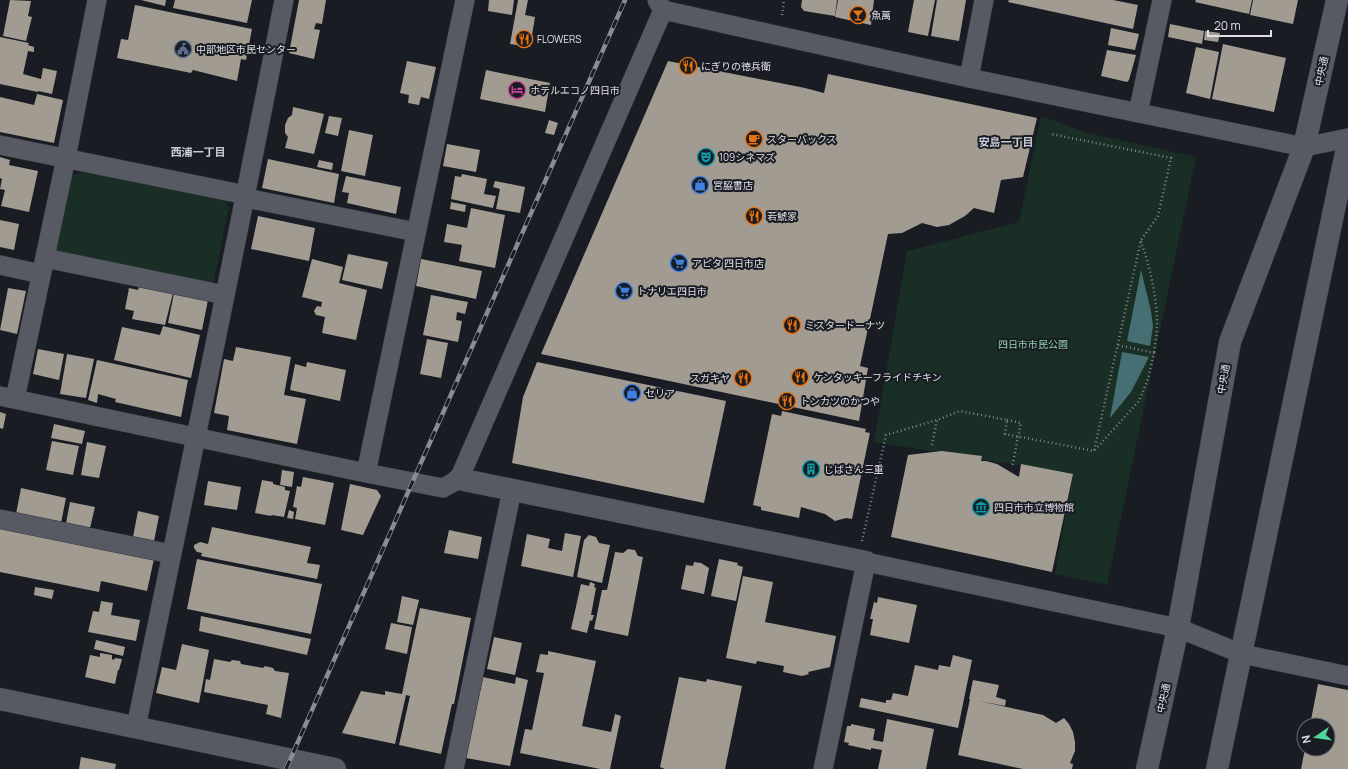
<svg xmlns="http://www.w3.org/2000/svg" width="1348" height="769" font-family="Manrope,'Noto Sans JP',sans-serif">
  <rect width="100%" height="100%" fill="#191c23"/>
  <path fill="#192e24" d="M1041,116L1088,133L1196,157L1107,585L1055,574L1073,474L874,442L907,251L1019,222Z
    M84,172L225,200L229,207L213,285L53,255L72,175Z"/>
  <path fill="#466f74" d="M1141,270L1151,311L1153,326L1150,346L1127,341Z
    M1122,352L1149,357L1131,392L1110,418Z"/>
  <path fill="#a29b92" d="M10,0L31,1L28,16L32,17L26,41L3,36Z
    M141,0H166L165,6Z
    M175,0H252L247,23L173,8Z
    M299,0H326L322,24L316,23L314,29L320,30L314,59L289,53Z
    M489,0H514L512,15L488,11Z
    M518,0H528L525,15L535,17L530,47L510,44Z
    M802,0H837L835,16L804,11L801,7Z
    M838,0H874L871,25L835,17Z
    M914,0H935L928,36L908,32Z
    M937,0H966L959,41L931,36Z
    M1009,0H1113L1138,5L1133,29L1008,2Z
    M1196,0H1252L1249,14L1195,2Z
    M1253,0H1298L1293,24L1250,15Z
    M135,5L252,29L246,60L241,59L237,81L193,70L191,73L117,58L121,39L128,40Z
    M1170,24L1204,31L1202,44L1168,37Z
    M1111,28L1139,34L1135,50L1108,45Z
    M1205,31L1220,33L1218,42L1204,40Z
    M0,37L29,43L28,45L34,47V52L28,51L23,74L41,79L43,68L57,71L52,94L38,91V92L0,84Z
    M1223,44L1286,58L1274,112L1212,99Z
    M1196,47L1219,52L1210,99L1186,93Z
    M1107,50L1136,55L1129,80L1127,82L1101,76Z
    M407,61L436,67L429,99L421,97L419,105L408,103L409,95L400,93Z
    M668,61L805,88L824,93L828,74L1037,118L1023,177L1001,180L994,213L974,208L965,216L949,225L937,227L922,223L902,233L888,234L860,366L868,368L859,421L541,354Z
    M486,70L550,83L545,112L480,99Z
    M37,94L63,100L54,143L0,132V97L34,105Z
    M293,107L324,114L314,154L285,148L288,137L285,133V125L288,118L292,115Z
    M329,116L342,118L338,136L325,133Z
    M549,120L558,123L554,135L545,133Z
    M349,130L373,135L365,176L341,171Z
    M447,144L480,150L476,172L443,166Z
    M0,157L10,160L9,165L38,171L29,212L1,206L5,190L0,189L2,179L0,178Z
    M268,159L339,174L334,203L262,188Z
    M319,160L333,163L332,170L317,167Z
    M462,174L487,179L484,194L496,196L493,208L451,199L455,176L461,177Z
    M346,176L401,187L396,214L347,203L349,193L342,192Z
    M495,181L525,187L520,213L496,209L500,189L493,187Z
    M451,202L466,205L465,212L450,209Z
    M471,208L505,215L495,268L459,261L462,245L444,242L447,224L467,228Z
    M258,216L315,228L309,261L251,249Z
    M0,220L19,224L14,250L0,247Z
    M348,254L388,262L382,289L342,280Z
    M312,259L343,267L339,283L367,290L356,340L322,333L325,317L316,315L314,311L317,306L321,307L322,302L302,297Z
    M421,259L482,271L476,299L416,286Z
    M139,286L173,293L165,325L132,319L134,311L125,309L129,288L138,290Z
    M8,288L26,291L17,334L0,330Z
    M174,293L208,300L202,330L168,323Z
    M431,295L468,302L465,314L457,312L456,320L462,321L458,342L423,335Z
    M163,326L200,335L191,378L114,360L122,327L160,335Z
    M427,339L448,343L441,378L420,374Z
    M236,347L291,357L284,395L306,399L297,444L227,430L229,416L214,413L224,359L233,361Z
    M38,349L64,354L59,380L33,374Z
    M67,354L94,359L86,398L60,394Z
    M97,360L188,380L181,417L115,402L116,399L98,394L97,403L88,400Z
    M307,362L346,370L340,401L290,390L295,364L306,367Z
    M537,362L726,401L704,503L512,463L523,397Z
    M782,411L866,429L865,432L870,433L852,519L846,518L835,521L825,514L801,507L799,518L761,510V507L753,505L772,414L781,416Z
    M0,412L6,414L3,429L0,428Z
    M54,424L85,431L82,444L51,438Z
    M52,441L79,446L73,475L46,470Z
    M87,442L106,446L99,478L81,475Z
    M942,451L982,456L981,461H986L997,464L1019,477L1021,464L1073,474L1052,572L891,537L908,455Z
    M282,470L294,472L292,487L280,485Z
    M303,477L334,483L325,525L295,519L297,508L293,507L297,486L301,487Z
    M262,480L273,482V484L285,487V490L290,491L284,517L272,515L271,516L255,513Z
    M208,481L241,487L237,510L204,505Z
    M350,484L377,490L381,496L363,535L341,530Z
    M21,488L66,498L61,523L16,514Z
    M70,502L95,507L90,528L66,523Z
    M289,510L294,512L293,519L287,518Z
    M138,511L159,516L154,541L133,537Z
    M212,527L311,547L307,563L320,565L317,579L201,556L202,553L197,552L194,548V545L200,542L208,544Z
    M0,528L154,559L147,591L101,581L99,592L0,572Z
    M449,530L482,537L478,559L444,553Z
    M565,533L581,536L573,577L521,566L527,534L550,539L548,548L562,551Z
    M589,535L596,537L599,543L610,545L602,583L577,577L584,540Z
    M628,549L635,550L638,556L643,557L628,636L594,629L602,590H607L615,552L623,553Z
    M197,559L322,584L311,634L187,609Z
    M719,559L738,563L737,565L743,567L736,601L711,596Z
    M694,562L701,563L709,568L704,594L681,589L686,565L693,566Z
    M743,576L773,582L765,622L836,636L830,667L808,672L809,674L802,676L783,672L784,666L757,661L756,664L726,658Z
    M590,582L595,584L594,587L596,588L591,615H594L592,621L590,620L587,633L571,629L581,584L589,586Z
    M35,587L54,590L52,599L34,595Z
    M402,596L419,600L413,625L397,622Z
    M878,597L917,605L909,643L870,635L873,619H870L874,602L877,603Z
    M101,601L113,603L111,615L140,620L136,641L88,632L93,611L99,612Z
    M420,608L471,618L454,704H452L441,754L399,745L410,696L406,695L395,744L342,733L361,691L385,695V691L402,694Z
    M201,616L311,639L307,655L199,631Z
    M391,623L412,627L407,654L385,649Z
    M494,637L522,643L515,675L487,669Z
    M96,640L125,647L123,656L94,649Z
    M182,644L209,650L199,703L156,693L162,667L176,670Z
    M548,651L596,661L582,726L611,732L615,714L621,716L610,769H600L520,753L525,729L532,730L544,673L536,672L540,654L548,655Z
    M100,653L112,655V659L114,660L115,658L122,659L119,670H118L115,684L85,677L90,655L100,657Z
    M953,655L972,660L958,728L859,707L861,698L886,703V700H891L893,693L908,696L915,665L938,670L939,665L950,667Z
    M214,659L230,662L232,660L240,661L241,664L263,668L265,666L273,668L275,671L289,673L281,718L266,714L268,705L204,692L206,679L210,680Z
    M483,677L515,684L516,677L528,680L510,766L466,758Z
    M679,677L706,682L707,679L742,686L725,769H665L660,767Z
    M973,680L999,685L996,697L1006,700L1005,706L969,699Z
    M1318,684L1348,690V769H1301L1305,749H1328V725H1310Z
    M970,699L1043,715L1056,723L1064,718L1069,724L1073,732L1075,742V751L1070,763L1073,764L1072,769H1023L958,755Z
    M887,719L934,729L926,769H878L882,750L871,748V750L848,745L849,743L844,742L847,726H851V724L875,729L873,740L883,742Z
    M81,757L116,764L115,769H79Z"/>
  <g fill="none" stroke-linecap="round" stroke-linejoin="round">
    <defs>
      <path id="street" d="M657,0L663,10L969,78L1304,147L1348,138
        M969,78L984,0
        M1138,113L1162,0
        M0,145L246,195
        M246,198L416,232
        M45,258L225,295
        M0,265L41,274
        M0,396L366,473L443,488L459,479L663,10
        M15,399L66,158L97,0
        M366,473L465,0
        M0,519L171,554
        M136,727C186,485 237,243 284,0
        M454,769L512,490
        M823,769L866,562L1178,628L1242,654L1348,676"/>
      <path id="secondary" d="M459,479L866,562
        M0,699L335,769
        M1147,769L1178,628L1230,342L1304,147L1337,0
        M1217,769L1348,143"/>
    </defs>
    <use href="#street" stroke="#35363c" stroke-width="20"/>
    <use href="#secondary" stroke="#35363c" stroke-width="23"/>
    <path stroke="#84868c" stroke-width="2.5" stroke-dasharray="1 3" stroke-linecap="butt" d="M782,15L784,0
      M1141,241C1150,268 1157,297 1157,325C1157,334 1155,344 1154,353
      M1007,420L1021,423L1012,467
      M932,445L937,420
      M1095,450L1139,401L1148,379L1154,353L1118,345
      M862,541L886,435L937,420L960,411L1007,420L1005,434L1094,451L1141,240L1158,216L1171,158L1051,134"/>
    <use href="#street" stroke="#575a63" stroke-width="19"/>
    <use href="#secondary" stroke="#575a63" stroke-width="22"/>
    <defs>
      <path id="rail" d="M286,769L625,0"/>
    </defs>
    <use href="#rail" stroke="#898c92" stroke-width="4.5"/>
    <use href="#rail" stroke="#191c23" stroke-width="3" stroke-dasharray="9" stroke-linecap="butt"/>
  </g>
  <defs>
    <symbol id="bar-ring" viewBox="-11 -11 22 22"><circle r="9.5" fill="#191c23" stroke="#e8710a" stroke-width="1.5"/><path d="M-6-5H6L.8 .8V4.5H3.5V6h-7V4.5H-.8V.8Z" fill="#e8710a"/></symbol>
    <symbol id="restaurant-ring" viewBox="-11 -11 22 22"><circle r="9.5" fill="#191c23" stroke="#e8710a" stroke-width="1.5"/><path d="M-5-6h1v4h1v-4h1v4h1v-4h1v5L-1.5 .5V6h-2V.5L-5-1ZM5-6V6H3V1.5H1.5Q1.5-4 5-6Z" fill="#e8710a"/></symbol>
    <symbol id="civic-ring" viewBox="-11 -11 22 22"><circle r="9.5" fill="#191c23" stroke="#5c6f8a" stroke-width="1.5"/><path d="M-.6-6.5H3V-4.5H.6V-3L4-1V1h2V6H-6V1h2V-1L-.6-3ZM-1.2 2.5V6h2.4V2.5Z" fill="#5c6f8a"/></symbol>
    <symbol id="hotel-ring" viewBox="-11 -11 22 22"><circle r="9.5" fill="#191c23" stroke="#d1479c" stroke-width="1.5"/><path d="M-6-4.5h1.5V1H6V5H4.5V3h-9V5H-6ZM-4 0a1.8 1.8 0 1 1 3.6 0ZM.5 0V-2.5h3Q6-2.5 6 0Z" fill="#d1479c"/></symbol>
    <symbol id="cafe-ring" viewBox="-11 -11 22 22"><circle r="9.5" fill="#191c23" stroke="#e8710a" stroke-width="1.5"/><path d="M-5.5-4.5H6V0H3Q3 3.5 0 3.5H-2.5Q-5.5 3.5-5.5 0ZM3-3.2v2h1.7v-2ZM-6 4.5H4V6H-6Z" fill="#e8710a"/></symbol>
    <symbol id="theatre-ring" viewBox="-11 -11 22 22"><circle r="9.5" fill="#191c23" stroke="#0f9aa8" stroke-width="1.5"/><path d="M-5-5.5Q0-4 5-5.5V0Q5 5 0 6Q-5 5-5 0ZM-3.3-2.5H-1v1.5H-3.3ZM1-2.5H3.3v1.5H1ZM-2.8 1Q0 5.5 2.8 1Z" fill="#0f9aa8"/></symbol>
    <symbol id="shop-ring" viewBox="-11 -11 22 22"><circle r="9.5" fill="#191c23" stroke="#3f7fe0" stroke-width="1.5"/><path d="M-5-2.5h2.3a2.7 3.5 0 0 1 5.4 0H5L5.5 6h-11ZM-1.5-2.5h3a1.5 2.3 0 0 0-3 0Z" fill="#3f7fe0"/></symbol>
    <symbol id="supermarket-ring" viewBox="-11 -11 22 22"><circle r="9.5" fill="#191c23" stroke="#3f7fe0" stroke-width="1.5"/><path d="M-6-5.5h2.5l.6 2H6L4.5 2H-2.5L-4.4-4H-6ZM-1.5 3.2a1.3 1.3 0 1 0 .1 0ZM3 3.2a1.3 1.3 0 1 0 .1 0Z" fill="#3f7fe0"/></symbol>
    <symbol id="building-ring" viewBox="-11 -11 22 22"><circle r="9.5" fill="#191c23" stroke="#0f9aa8" stroke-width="1.5"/><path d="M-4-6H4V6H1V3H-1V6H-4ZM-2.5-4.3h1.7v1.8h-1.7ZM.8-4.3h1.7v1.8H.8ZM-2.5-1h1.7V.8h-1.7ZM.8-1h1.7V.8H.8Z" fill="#0f9aa8"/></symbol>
    <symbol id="museum-ring" viewBox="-11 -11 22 22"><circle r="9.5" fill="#191c23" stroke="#0f9aa8" stroke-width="1.5"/><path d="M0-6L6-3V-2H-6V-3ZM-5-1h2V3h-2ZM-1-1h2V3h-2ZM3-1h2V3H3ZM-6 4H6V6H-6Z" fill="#0f9aa8"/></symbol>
  </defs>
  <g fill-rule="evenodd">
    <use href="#bar-ring" x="848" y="5" width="20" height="20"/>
    <use href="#restaurant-ring" x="514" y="29" width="20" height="20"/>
    <use href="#civic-ring" x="173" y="39" width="20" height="20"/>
    <use href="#restaurant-ring" x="678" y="56" width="20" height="20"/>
    <use href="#hotel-ring" x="507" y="80" width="20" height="20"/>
    <use href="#cafe-ring" x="744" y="129" width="20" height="20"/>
    <use href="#theatre-ring" x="696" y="147" width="20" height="20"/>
    <use href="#shop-ring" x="690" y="175" width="20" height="20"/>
    <use href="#restaurant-ring" x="744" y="206" width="20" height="20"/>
    <use href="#supermarket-ring" x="669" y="253" width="20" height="20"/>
    <use href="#supermarket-ring" x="614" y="281" width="20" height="20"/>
    <use href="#restaurant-ring" x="782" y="315" width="20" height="20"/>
    <use href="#restaurant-ring" x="790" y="367" width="20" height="20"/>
    <use href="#restaurant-ring" x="733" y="368" width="20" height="20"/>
    <use href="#shop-ring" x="622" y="383" width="20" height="20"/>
    <use href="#restaurant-ring" x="777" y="391" width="20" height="20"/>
    <use href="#building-ring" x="801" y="459" width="20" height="20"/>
    <use href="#museum-ring" x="971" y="497" width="20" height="20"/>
  </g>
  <g text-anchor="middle" stroke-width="4" stroke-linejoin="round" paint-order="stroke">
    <g font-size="10" fill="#dee0e5" stroke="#191c23" text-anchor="start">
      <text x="871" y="19">魚萬</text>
      <text x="537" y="43">FLOWERS</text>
      <text x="196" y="53">中部地区市民センター</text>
      <text x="701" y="70">にぎりの徳兵衛</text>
      <text x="530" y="94">ホテルエコノ四日市</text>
      <text x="767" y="143">スターバックス</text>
      <text x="719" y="161">109シネマズ</text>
      <text x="713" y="189">宮脇書店</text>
      <text x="767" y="220">若鯱家</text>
      <text x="692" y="267">アピタ 四日市店</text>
      <text x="637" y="295">トナリエ四日市</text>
      <text x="805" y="329">ミスタードーナツ</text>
      <text x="813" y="381">ケンタッキーフライドチキン</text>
      <text x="730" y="382" text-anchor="end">スガキヤ</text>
      <text x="645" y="397">セリア</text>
      <text x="800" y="405">トンカツのかつや</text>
      <text x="824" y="473">じばさん三重</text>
      <text x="994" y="511">四日市市立博物館</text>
    </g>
    <g font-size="10" fill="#dee0e5" stroke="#191c23">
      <text transform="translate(1321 71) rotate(-78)" y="4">中央通</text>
      <text transform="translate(1223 379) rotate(-80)" y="4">中央通</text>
      <text transform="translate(1163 698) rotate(-78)" y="4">中央通</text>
    </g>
    <g font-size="10" fill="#92d1b3" stroke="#191c23">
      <text x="1033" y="348">四日市市民公園</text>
    </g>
    <g font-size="11" font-weight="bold" fill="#caced8" stroke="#191c23">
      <text x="1006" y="146">安島一丁目</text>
      <text x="198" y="156">西浦一丁目</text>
    </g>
  </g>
  <g transform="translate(1316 737) rotate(257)"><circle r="19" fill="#191c23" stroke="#686a71"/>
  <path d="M0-3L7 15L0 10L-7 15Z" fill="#4fd399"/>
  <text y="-6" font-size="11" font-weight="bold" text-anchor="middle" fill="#dee0e5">N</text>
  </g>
  <path d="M1208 30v6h63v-6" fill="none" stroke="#dee0e5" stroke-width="2"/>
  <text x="1214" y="30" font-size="12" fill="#dee0e5" stroke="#191c23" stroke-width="3" paint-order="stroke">20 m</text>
</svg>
